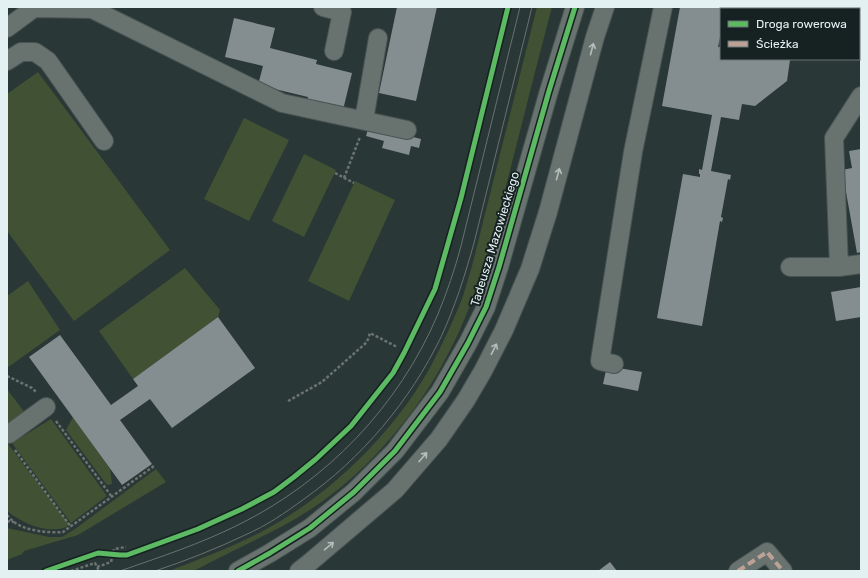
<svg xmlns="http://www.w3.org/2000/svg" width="868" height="578" font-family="Rubik,sans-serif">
  <rect width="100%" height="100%" fill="#2a3737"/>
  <path fill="#415133" d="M537,7H552L547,26C531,87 516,148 500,209C486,259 472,310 447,356C420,409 371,467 323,501C306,513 289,523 271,532C252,542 232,551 213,561C206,564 198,570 191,571C184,572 176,571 169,571C200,559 232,547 261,532C330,496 397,430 433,362C443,343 452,323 460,304C465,291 468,279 472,266Z
    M38,72L170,250L74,321L7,231V94Z
    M244,118L289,140L249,221L204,199Z
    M304,154L336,170L304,237L272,221Z
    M355,181L395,200L349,301L308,281Z
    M185,268L220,310L218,317L133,379L99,331Z
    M28,281L60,330L7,368V296Z
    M7,389L25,413L7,428Z
    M73,417L110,469L112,484L107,485L66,430Z
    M51,419L107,496L71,523L12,443Z
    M7,444H8L68,523L67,527C46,534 24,524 7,511Z
    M156,469L166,482L78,535L24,551L22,554L7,560V528L49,537H62L75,529Z"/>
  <path fill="#848e91" d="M397,7H437L416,101L379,93Z
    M680,7H726L725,9H721V32L718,47H721V59H784L790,60L787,81L755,106L742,104L739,120L721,117L711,171L731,175L730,180L728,179L721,217L723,218L722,222L720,221L702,326L657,318L683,174L700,177V174H699V169L702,170L712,115L662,106Z
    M234,18L275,28L270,48L317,60L316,64L352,73L343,110L307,100L308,97L258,85L263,66L225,57Z
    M369,126L421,139L419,148L411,146L409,155L382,148L384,141L366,136Z
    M861,149V252L857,253L842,170L852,168L849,151Z
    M861,287V317L836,321L831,292Z
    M218,317L255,368L172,428L150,399L120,420L152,464L122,485L29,357L60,335L111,405L138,386L133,379Z
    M607,366L642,372L638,391L603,384Z
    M610,562L617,571H598Z"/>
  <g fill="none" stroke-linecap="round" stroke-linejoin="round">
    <defs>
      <path id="minor" d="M323,7L342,12L334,51
        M826,7L834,9
        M92,9L282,103L407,130
        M741,9V7
        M859,22L861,20
        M7,28L34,8L92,9L95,7
        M7,61L21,52H35L48,61L104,141
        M364,120L378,38
        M790,267H839L861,264
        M839,267L834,138L861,96
        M614,364L600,361L633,152L663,7
        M7,434H9L46,407
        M238,571L270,553L310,528L354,492L395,451L440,392L468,343L486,307L499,267L549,91L575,7
        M299,571L308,564L395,490L439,439L466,400L483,371L504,330L530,269L548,212L595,37L605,7
        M738,571L767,552L783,571"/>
    </defs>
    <use href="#minor" stroke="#485454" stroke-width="20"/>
    <path stroke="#6b7371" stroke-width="2.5" stroke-dasharray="3 2" stroke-linecap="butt" d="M335,173L354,183
      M344,178L360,137
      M7,376L32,388L36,392
      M288,401L322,382L367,342L370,333L397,347
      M56,421L112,497
      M15,450L71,527
      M7,515C9,517 11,520 14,522C26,531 48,533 63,532L154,466
      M7,521L14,522
      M97,567L111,562L114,549L126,547
      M71,571L95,563L99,571"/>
    <use href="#minor" stroke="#68726e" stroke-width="18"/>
    <path stroke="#68726f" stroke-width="1" d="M120,571C160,557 200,544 238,525C327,481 399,406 438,314C447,292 455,269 461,246L520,7
      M155,571C185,561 216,549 245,535C266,526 285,513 304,499C362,458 410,401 441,337C455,307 465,275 474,243L532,7"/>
    <path stroke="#bda197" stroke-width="4" stroke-dasharray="8 4" stroke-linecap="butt" d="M738,571L767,552L783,571"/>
    <defs>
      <path id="cycleway" d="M46,571L98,553L120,555H127L198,529L242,509L274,492L294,477L316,459L351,426L393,373L404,353L435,289L461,198L508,7
        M238,571L270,553L310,528L354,492L395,451L440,392L468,343L486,307L499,267L549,91L575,7"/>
    </defs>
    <use href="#cycleway" stroke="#162121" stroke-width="8"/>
    <use href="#cycleway" stroke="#5cba63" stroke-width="5"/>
  </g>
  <defs><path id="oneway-shaft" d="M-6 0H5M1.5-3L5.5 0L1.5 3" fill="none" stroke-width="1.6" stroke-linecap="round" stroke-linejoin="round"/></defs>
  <g stroke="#b2bebd">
    <use href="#oneway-shaft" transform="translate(592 49) rotate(-75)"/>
    <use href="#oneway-shaft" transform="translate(558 174) rotate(-75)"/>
    <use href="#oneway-shaft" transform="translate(494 349) rotate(-63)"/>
    <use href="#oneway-shaft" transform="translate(423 457) rotate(-49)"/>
    <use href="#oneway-shaft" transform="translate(329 546) rotate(-40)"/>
  </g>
  <g text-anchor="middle" stroke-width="4" stroke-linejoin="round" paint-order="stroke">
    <g font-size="12" fill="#e3f1f2" stroke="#162121">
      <text transform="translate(495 239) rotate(-73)" y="4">Tadeusza Mazowieckiego</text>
    </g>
  </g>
  <rect width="868" height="578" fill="none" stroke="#e3f1f2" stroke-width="16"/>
  <rect x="720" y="8" width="140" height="52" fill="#162121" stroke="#687475"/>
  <rect x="728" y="21" width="20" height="6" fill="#5cba63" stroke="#687475"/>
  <text x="756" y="28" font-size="12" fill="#e3f1f2">Droga rowerowa</text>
  <rect x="728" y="41" width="20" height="6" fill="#bda197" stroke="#687475"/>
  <text x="756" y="48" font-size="12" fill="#e3f1f2">Ścieżka</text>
</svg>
